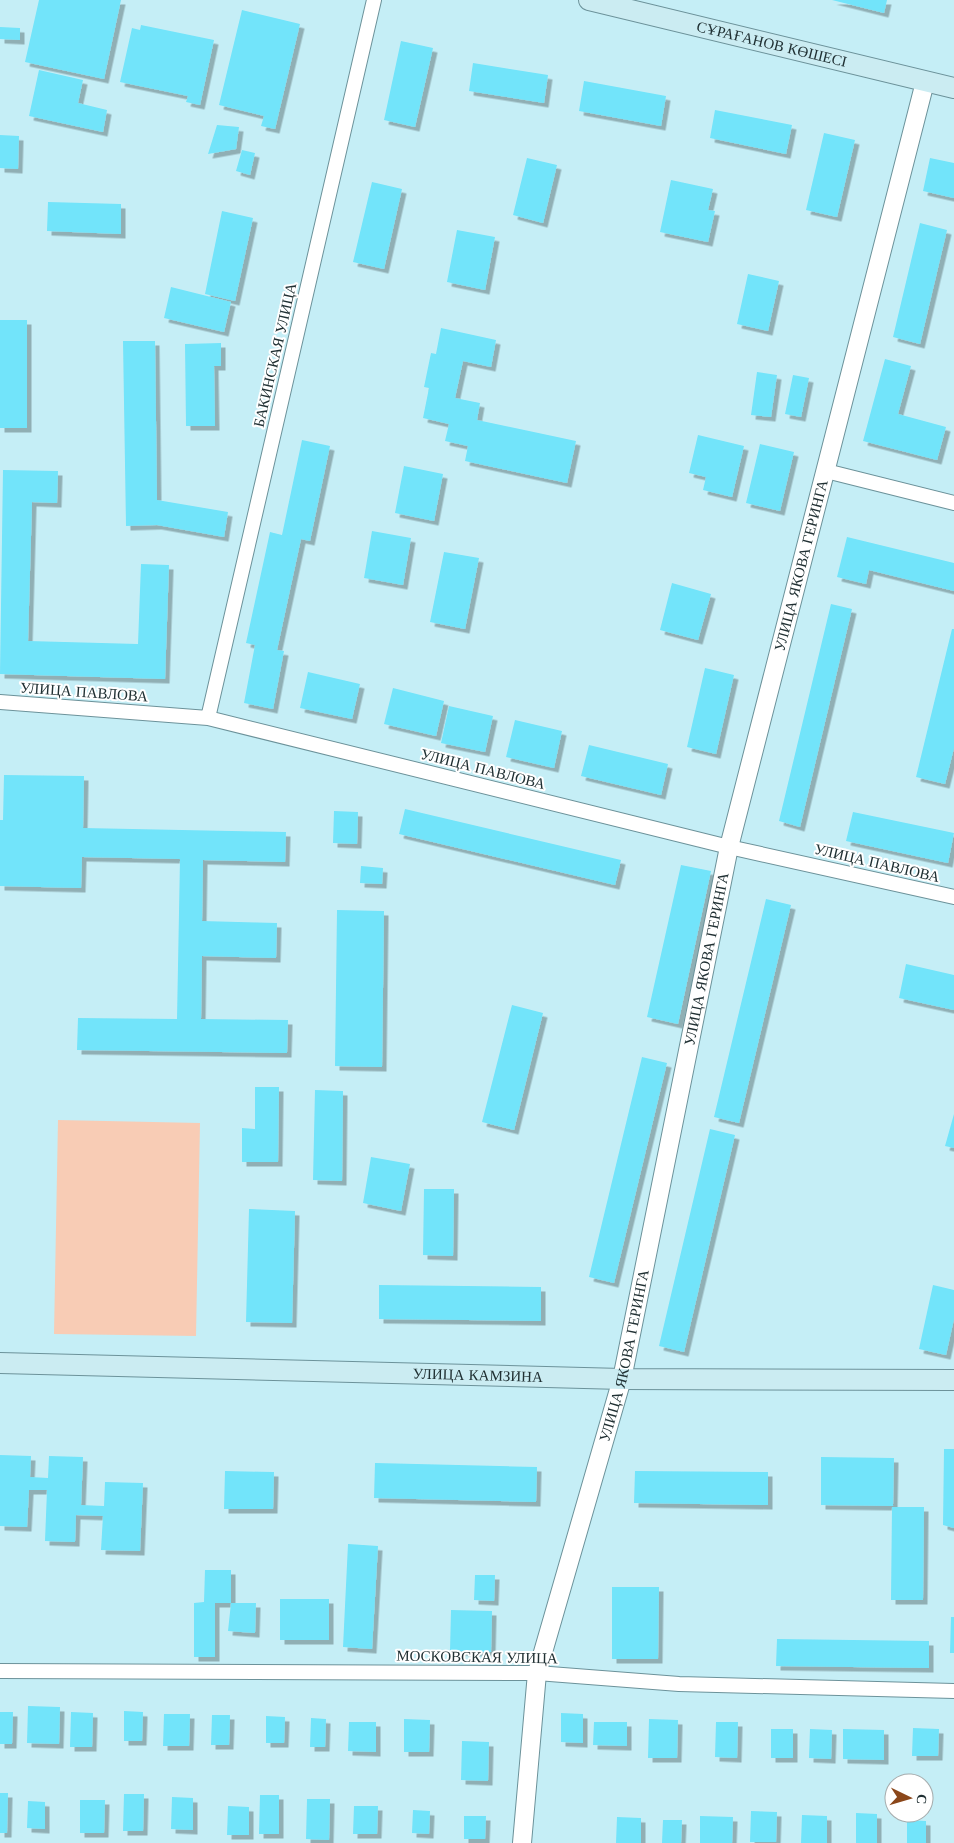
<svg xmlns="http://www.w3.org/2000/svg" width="954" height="1843" font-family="'Libre Baskerville',serif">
  <defs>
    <filter id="shadow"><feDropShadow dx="4.5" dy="4.5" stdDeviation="0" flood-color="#0004"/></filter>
  </defs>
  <rect width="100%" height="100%" fill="#c5eef6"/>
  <path fill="#f8ccb5" d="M58,1120L200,1123L196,1336L54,1334Z"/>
  <path fill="#72e4fa" filter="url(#shadow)" d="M39,0H121L104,79L25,62Z
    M832,0H887L884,13Z
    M242,10L300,24L275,129L261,126L264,116L219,105Z
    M141,25L214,40L200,105L186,102L188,96L120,82L132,28L140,30Z
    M0,27L20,28V40L0,39Z
    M401,41L433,48L415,127L384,120Z
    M473,63L548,75L544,103L469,91Z
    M39,70L83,80L78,103L107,110L103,132L29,116Z
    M584,81L666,96L661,126L579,111Z
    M715,110L792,125L786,154L710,138Z
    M217,125L239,127L236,149L208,154Z
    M824,133L855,140L837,217L806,210Z
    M0,135L19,136L18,169L0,168Z
    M242,150L255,153L250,175L236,171Z
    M527,158L557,165L543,223L513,215Z
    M930,158L954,163V198L923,191Z
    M671,180L713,189L708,210L715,211L708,242L660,232Z
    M372,182L402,189L384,269L353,262Z
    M48,202L121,204V234L47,231Z
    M222,211L253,218L235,301L205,294Z
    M920,223L947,230L920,344L893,337Z
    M457,230L495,237L485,290L447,282Z
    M748,274L779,281L768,331L737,324Z
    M171,287L231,302L224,332L164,318Z
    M0,320H27V428H0Z
    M441,328L496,340L491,367L463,361L455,398L480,403L477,420L576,441L567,483L465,461L468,446L445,441L449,424L423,418L429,388L424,387L431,353L436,354Z
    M123,341H155L157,500L228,512L224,537L157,525L126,526Z
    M221,343V366H214L215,426H186L185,344Z
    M885,359L911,366L898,414L946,427L937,460L863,441Z
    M757,372L777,375L771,417L751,415Z
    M793,375L809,378L801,417L785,414Z
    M698,435L744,446L732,497L703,490L706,477L689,473Z
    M302,440L330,446L310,541L301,539L277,650L284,651L273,709L244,703L255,645L246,643L270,532L282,535Z
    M760,444L794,452L780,511L746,503Z
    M404,466L443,474L434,521L395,513Z
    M3,470L58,471L57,503L32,502L28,641L138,644L141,564L169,565L165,679L0,674Z
    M372,531L411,538L403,585L364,578Z
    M847,537L954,563V591L869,570L866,584L837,577Z
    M444,552L479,558L465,629L430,622Z
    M672,583L711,594L698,640L660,630Z
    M831,604L852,609L800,827L779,821Z
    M952,629H954V748L945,784L916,777Z
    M705,668L734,675L716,754L687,747Z
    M308,672L360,684L352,719L300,708Z
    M393,688L444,701L436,736L384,724Z
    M449,706L493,716L485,752L441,743Z
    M515,720L562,731L554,768L506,757Z
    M589,745L668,764L661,795L581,776Z
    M4,775L84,776L83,828L286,832L285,862L203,860L202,921L277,923L276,958L202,956L201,1019L288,1020L287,1053L77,1050L78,1018L177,1019L180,859L82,857L81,888L0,886V820H3Z
    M405,809L621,860L615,885L399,834Z
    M334,811L358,812L357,844L333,843Z
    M853,812L954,833L948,863L846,841Z
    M681,865L711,871L678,1024L647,1017Z
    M361,866L383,868L382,884L360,883Z
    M766,899L791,905L739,1123L714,1117Z
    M337,910L384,911L382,1067L335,1066Z
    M906,964L954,975V1010L899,998Z
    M512,1005L543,1013L514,1130L482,1122Z
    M642,1057L667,1063L614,1283L589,1277Z
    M255,1087H279L278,1162H242V1128L255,1129Z
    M315,1090L343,1091L342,1181L313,1180Z
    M954,1114V1148L945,1146Z
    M710,1129L735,1135L684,1352L659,1346Z
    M371,1157L410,1164L401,1211L363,1203Z
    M424,1189H454L453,1256L423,1255Z
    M249,1209L295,1211L292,1323L246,1322Z
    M379,1285L541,1287V1321L379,1319Z
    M933,1285L954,1290V1319L946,1355L919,1349Z
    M944,1449H954V1528L943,1525Z
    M0,1455L31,1456L30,1477L48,1478L49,1456L83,1457L81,1505L104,1506L105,1482L143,1483L140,1551L101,1550L103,1516L76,1515L75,1542L45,1541L47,1490H29L27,1527L0,1526Z
    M821,1457L894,1458L893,1506L821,1505Z
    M375,1463L537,1467L536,1502L374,1498Z
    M225,1471L274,1472L273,1509H224Z
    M635,1471L768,1472V1505L634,1503Z
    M892,1507H924L923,1600H891Z
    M348,1544L378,1546L372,1649L343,1647Z
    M205,1570H231V1603H215V1657H194V1603L204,1602Z
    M475,1575H495L494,1601L474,1600Z
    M612,1587H659L658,1659H612Z
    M280,1599H329V1640H280Z
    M231,1603H256L255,1633L228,1631Z
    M451,1610L492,1611L491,1652L450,1651Z
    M951,1617H954V1653H950Z
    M777,1639L929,1641V1668L776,1666Z
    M28,1706L60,1707L59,1744L27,1743Z
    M124,1711L143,1712L142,1741H124Z
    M0,1712H13L12,1744H0Z
    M71,1712L93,1713L92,1747H70Z
    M561,1713L583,1714V1743L561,1742Z
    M164,1714H190L189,1746H163Z
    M212,1715H230L229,1745H211Z
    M266,1716L285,1717L284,1743H266Z
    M311,1718L326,1719L325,1747H310Z
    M404,1719L430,1720L429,1752H404Z
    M649,1719L678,1720L677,1758H648Z
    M349,1722H376V1752L348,1751Z
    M594,1722H627V1746L593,1745Z
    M716,1722H738L737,1758L715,1757Z
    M913,1728L939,1729L938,1756H912Z
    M771,1729H793V1758H771Z
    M810,1729L832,1730L831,1759L809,1758Z
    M843,1729L884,1730V1760L843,1759Z
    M462,1741L489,1742L488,1781L461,1780Z
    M0,1793H8L7,1833H0Z
    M124,1794H144L143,1831H123Z
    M260,1795H279V1834H259Z
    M172,1797L193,1798V1830L171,1829Z
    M307,1799H330L329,1840L306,1839Z
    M80,1800H105L104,1833H80Z
    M28,1801L45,1802V1829L27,1828Z
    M228,1806L249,1807V1835H227Z
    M354,1806H378L377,1834H353Z
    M413,1810L430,1811L429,1834L412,1833Z
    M751,1811L777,1812L776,1842H750Z
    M856,1813L877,1814V1843H856Z
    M802,1815L827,1816V1843H801Z
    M464,1816H486L485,1839H464Z
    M700,1816L733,1817L732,1843H700Z
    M617,1817L641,1818V1843H616Z
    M663,1820H682L681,1843H662Z
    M907,1820L926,1821V1843H907Z"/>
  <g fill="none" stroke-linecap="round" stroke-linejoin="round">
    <defs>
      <path id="minor" d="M826,471L954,503
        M0,702L208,718L729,847L954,897
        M208,718L374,0
        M0,1671L537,1673L679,1684L954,1691"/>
      <g id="tertiary">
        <path id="s1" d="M522,1843L537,1673L622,1379L729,847L925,82"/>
      </g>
      <g id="secondary">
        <path id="s2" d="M589,0L954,88"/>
        <path id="s3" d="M0,1363L622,1379L954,1380"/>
      </g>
    </defs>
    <use href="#minor" stroke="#6c929a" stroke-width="16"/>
    <use href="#tertiary" stroke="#6c929a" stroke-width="20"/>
    <use href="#secondary" stroke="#6c929a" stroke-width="22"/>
    <use href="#minor" stroke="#fff" stroke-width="14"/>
    <use href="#tertiary" stroke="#fff" stroke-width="18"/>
    <use href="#secondary" stroke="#cbecf2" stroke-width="20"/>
  </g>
  <g text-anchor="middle" stroke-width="4" stroke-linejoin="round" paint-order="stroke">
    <g font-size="15" fill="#203033" stroke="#fff">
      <text dy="5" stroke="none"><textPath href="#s2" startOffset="188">СҰРАҒАНОВ КӨШЕСІ</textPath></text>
      <text transform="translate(275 355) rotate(-77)" y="5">БАКИНСКАЯ УЛИЦА</text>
      <text dy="5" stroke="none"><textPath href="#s1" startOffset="1310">УЛИЦА ЯКОВА ГЕРИНГА</textPath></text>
      <text transform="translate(84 692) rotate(4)" y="5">УЛИЦА ПАВЛОВА</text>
      <text transform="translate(483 769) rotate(14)" y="5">УЛИЦА ПАВЛОВА</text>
      <text transform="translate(877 863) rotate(13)" y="5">УЛИЦА ПАВЛОВА</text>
      <text dy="5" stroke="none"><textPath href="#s1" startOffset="905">УЛИЦА ЯКОВА ГЕРИНГА</textPath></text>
      <text dy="5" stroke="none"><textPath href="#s1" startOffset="500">УЛИЦА ЯКОВА ГЕРИНГА</textPath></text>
      <text dy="5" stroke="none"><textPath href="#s3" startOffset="478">УЛИЦА КАМЗИНА</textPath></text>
      <text transform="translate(477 1657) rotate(1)" y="5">МОСКОВСКАЯ УЛИЦА</text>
    </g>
  </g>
  <g transform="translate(909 1798) rotate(95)"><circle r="24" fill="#ffffff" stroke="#a6acad"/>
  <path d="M0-4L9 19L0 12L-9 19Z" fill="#8b471a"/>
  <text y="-8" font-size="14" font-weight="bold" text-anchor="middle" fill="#203033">С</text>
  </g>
</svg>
